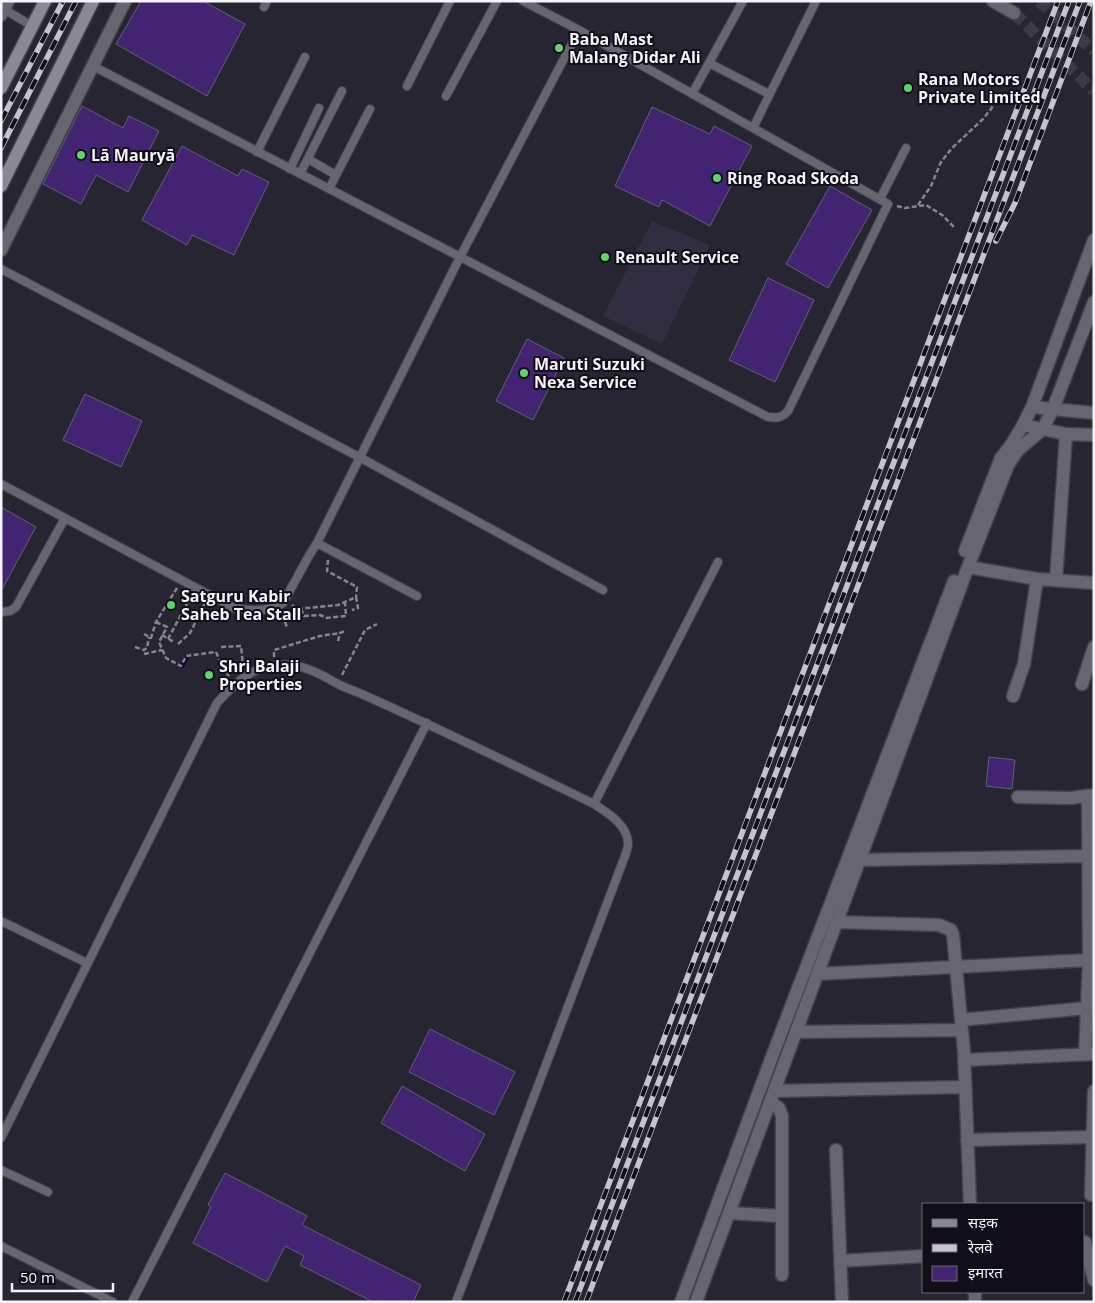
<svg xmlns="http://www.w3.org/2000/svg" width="1095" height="1303" font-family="'Open Sans','Noto Sans Devanagari',sans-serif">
  <rect width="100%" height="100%" fill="#282533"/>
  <path fill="#332d42" d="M652,221L710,245L662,344L603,316Z"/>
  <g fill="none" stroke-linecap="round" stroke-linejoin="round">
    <path stroke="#190039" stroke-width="4.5" d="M182,666L187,657"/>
  </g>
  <path fill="#422473" stroke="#635f70" d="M141,1H203L245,24L207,96L116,44Z
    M82,106L123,128L129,116L159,131L128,192L96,175L81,204L43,184Z
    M652,107L710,134L714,126L752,146L710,226L662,200L659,207L615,186Z
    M182,146L238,176L242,169L269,182L234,255L192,235L187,245L142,220Z
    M830,186L872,210L828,288L786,264Z
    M768,278L814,300L775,382L729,360Z
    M527,339L564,358L533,420L496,401Z
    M85,394L142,421L121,467L63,440Z
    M1,507L36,527L1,591Z
    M989,757L1015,760L1012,789L986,786Z
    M430,1029L515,1072L494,1115L409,1072Z
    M402,1086L485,1134L465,1171L381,1123Z
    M225,1173L307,1216L302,1225L421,1285L413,1302H373L300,1265L304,1256L285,1246L267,1282L193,1243L211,1207L208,1205Z"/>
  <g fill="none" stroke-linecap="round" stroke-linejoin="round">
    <path stroke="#3d3a47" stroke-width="12" stroke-dasharray="12 6" stroke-linecap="butt" d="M1039,1L1094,51
      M1014,13L1094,91"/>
    <defs>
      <path id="service" d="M264,7L267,1
        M2,8L32,26
        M709,63L769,94
        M93,66L768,417C777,418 782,418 788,411L888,204L579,30L523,1
        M407,86L450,1
        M692,94L743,1
        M446,96L497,1
        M753,128L816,1
        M257,152L305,57
        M308,159L336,175
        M290,169L319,108
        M300,174L342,91
        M329,189L370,109
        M880,199L906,148
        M1,269L359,457L603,590
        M1,484L234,608C248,611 271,612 283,603L310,554L317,543L460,257L579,30
        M317,543L417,596
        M1,612L10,611L16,607L65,518
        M594,804L718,562
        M1,921L87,963
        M1,1138L217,703C238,680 256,662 291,665C308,667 322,675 336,683C345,688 355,691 364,695C442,730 518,767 594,804C608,813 628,825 628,844C628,848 626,853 625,856L456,1302
        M1,1170L48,1192
        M1,1246L113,1302
        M132,1302L427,723"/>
      <path id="minor" d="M1,15L8,1
        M1,250L125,1
        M965,551L1001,458L1011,445L1023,425
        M968,567L1037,579
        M1056,580L1066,434
        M1082,684L1094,647
        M1013,696L1024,664L1037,579L1094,583
        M1018,797L1070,798L1094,795
        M860,860L1088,856
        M836,922L939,925L951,930L953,935L964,1051L970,1204
        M817,974L1089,960
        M961,1020L1087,1008
        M796,1032L962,1030
        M1085,1054L1089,960L1088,796
        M964,1060L1094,1054
        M774,1091L965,1087
        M770,1102L779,1108L782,1116V1275
        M967,1140L1093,1137
        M836,1150L842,1302
        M1091,1195L1094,1091
        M729,1213L782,1216
        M1085,1242L1094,1280
        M840,1261L924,1256
        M975,1292V1302
        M681,1302L773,1054L954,581
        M696,1302L968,567L1008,465L1018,450L1042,430"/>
      <path id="tertiary" d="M993,1L1014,13
        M1094,240L1032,407L1023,425L1066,434L1094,435
        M1032,407L1094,413
        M1042,430L1053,409L1094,302"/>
      <path id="secondary" d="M1,88L45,1
        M1,186L93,1"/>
    </defs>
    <use href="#service" stroke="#45424f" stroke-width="10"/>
    <use href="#minor" stroke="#45424f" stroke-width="15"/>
    <use href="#tertiary" stroke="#45424f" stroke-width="15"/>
    <use href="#secondary" stroke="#45424f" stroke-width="15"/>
    <path stroke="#878490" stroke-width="2.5" stroke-dasharray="5 2.5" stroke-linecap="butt" d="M918,205L931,186L941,162L952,148L983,119L991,109L1001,92
      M897,206L905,208L926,205L942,215L955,228
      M328,560L327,571L357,587L356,597
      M292,605L296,609L338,605L356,597L358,608L352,610
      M301,609L304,616L320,615L327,618L346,616L345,603
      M282,615L287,627
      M156,622L167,627L159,642L166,658L181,666L186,656L216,652L223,668L229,676
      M144,634L151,638L156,622L177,588
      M162,635L174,642
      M168,639L191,596
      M338,641L340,633L345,631
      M178,644L190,633L205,603
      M135,647L144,650L147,648L149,637
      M221,647L241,646L243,665
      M144,654L162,650
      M274,657V650L320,636L340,633
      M342,675L365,630L377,624"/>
    <use href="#service" stroke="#67656d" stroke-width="8"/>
    <use href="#minor" stroke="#67656d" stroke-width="12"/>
    <use href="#tertiary" stroke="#67656d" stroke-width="12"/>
    <use href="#secondary" stroke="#8a8894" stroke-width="12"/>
    <defs>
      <path id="rail" d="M1,121L63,1
        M1,148L76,1
        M996,241L1015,203L1091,1
        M564,1302L1058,1
        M575,1302L1069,1
        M586,1302L1080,1"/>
    </defs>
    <use href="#rail" stroke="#c6c3ce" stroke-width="5.5"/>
    <use href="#rail" stroke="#110f15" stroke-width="4" stroke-dasharray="11" stroke-linecap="butt"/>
  </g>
  <g fill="#5cd56d" stroke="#110f15" stroke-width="2">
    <circle cx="559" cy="48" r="5"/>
    <circle cx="908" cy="88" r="5"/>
    <circle cx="81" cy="155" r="5"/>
    <circle cx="717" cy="178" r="5"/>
    <circle cx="605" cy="257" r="5"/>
    <circle cx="524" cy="373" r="5"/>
    <circle cx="171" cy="605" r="5"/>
    <circle cx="209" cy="675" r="5"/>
  </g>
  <g text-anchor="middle" stroke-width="4" stroke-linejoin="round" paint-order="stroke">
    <g font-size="16" font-weight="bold" fill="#f6f3fd" stroke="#110f15" text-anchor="start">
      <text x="569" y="45">Baba Mast<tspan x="569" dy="18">Malang Didar Ali</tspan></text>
      <text x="918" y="85">Rana Motors<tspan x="918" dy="18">Private Limited</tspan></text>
      <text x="91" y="161">Lā Mauryā</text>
      <text x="727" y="184">Ring Road Skoda</text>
      <text x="615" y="263">Renault Service</text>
      <text x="534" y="370">Maruti Suzuki<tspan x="534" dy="18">Nexa Service</tspan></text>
      <text x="181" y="602">Satguru Kabir<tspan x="181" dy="18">Saheb Tea Stall</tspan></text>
      <text x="219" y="672">Shri Balaji<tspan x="219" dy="18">Properties</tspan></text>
    </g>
  </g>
  <rect width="1095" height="1303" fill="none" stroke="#f6f3fd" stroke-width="5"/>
  <rect x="922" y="1203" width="162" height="90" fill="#110f15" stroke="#6d6a72"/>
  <rect x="932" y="1219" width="25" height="8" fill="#8a8894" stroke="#6d6a72"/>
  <text x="968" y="1228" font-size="15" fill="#f6f3fd">सड़क</text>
  <rect x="932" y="1244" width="25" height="8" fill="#c6c3ce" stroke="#6d6a72"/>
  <text x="968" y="1253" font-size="15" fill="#f6f3fd">रेलवे</text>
  <rect x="932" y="1266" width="25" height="15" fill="#422473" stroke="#6d6a72"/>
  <text x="968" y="1278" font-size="15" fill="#f6f3fd">इमारत</text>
  <path d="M12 1283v8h101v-8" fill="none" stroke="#f6f3fd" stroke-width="2.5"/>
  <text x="20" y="1283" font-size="15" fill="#f6f3fd" stroke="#110f15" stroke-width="4" paint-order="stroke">50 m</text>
</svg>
